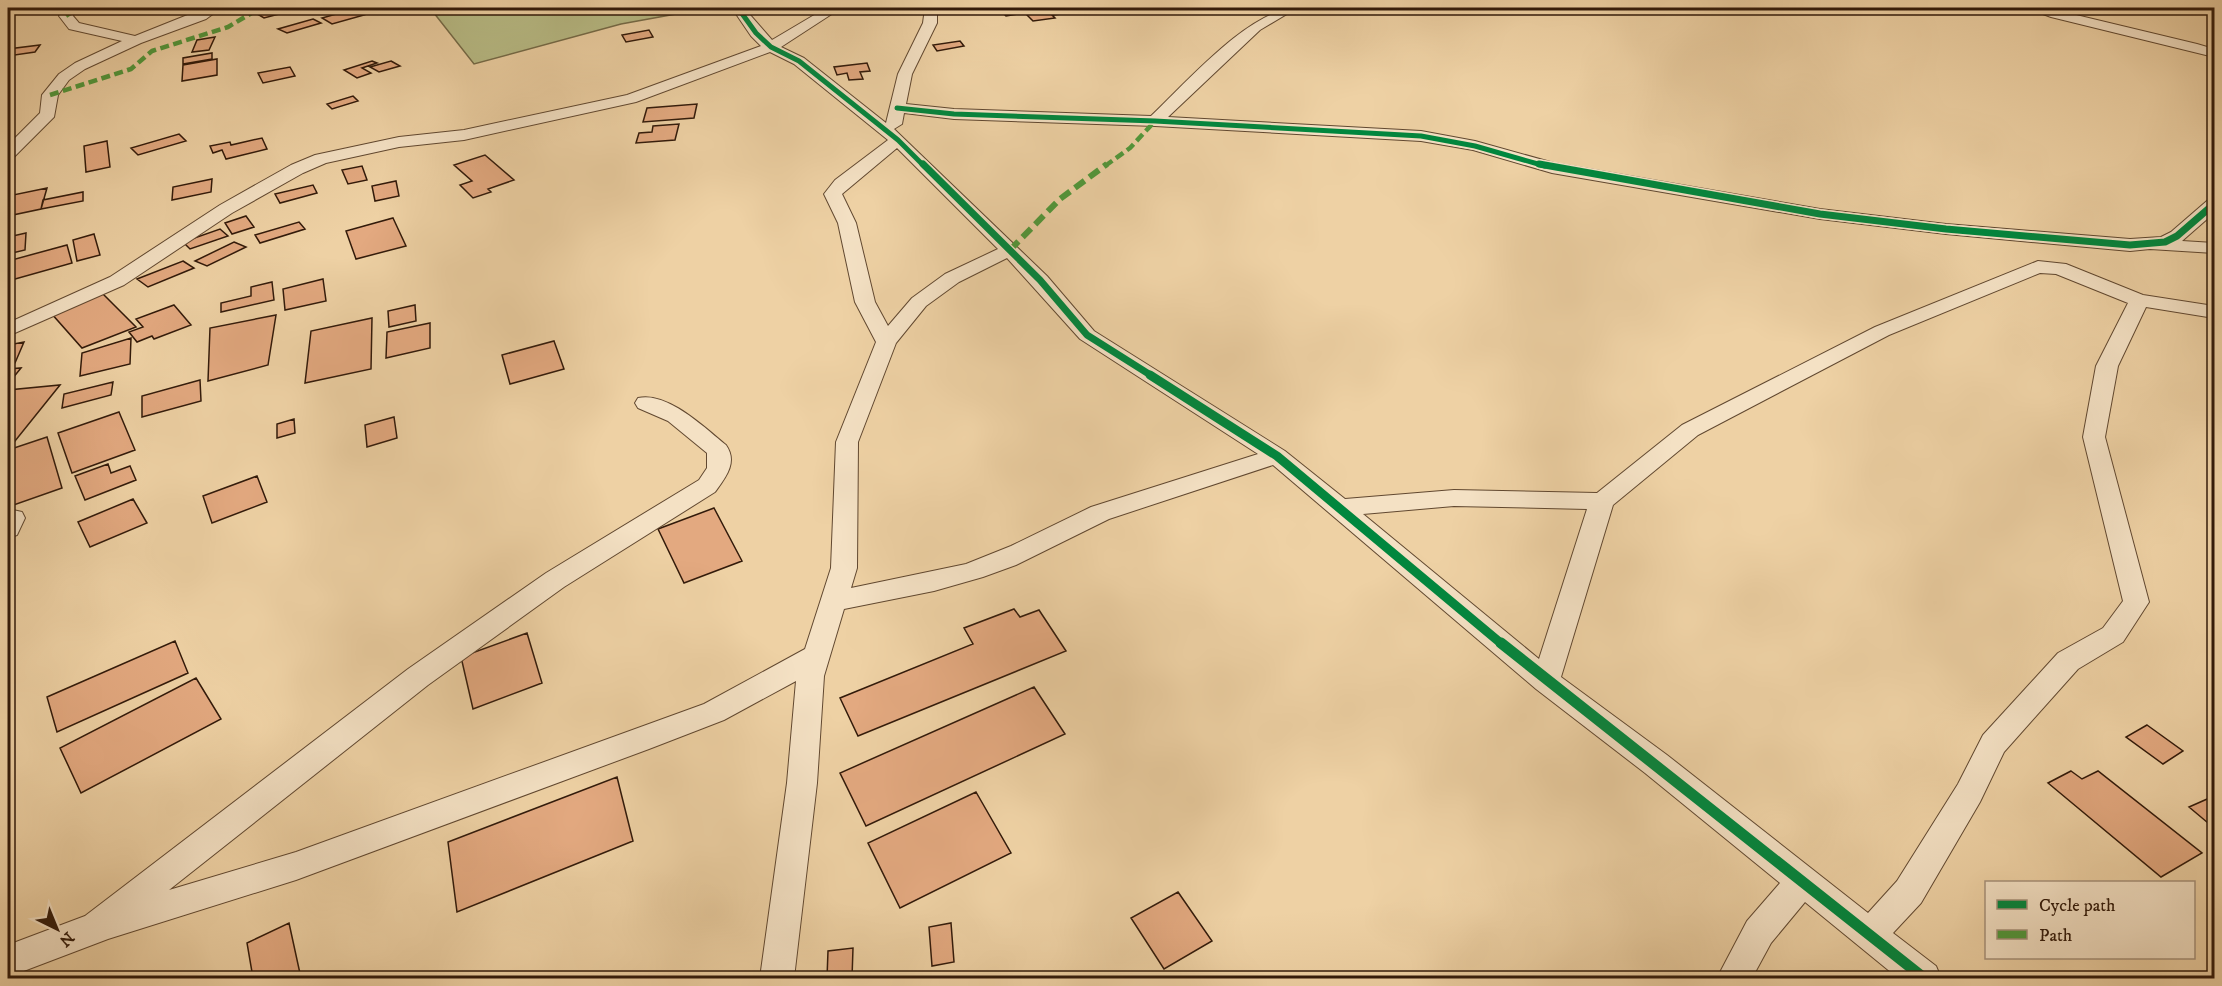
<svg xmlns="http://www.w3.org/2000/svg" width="2222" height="986" font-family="'IM FELL DW Pica',serif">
  <rect width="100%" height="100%" fill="#eed1a4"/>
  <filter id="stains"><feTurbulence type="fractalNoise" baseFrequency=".00333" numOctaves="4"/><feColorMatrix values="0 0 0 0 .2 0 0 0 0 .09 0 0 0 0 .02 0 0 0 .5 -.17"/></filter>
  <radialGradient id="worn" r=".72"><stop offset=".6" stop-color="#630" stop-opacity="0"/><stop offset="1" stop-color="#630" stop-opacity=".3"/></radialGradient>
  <path fill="#b8bc86" stroke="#756b48" stroke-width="1.5" d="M430,8H709L621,24L474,64Z"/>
  <path fill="#e3a980" stroke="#321a0a" stroke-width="1.5" d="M287,8L298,9L264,18L259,15Z
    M754,8H803L756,14Z
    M1027,8H1045L1055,18L1033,21L1025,13L1006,16L1002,12Z
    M1047,8H1062L1068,13L1054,15Z
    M354,9L364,15L332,24L322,18Z
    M313,19L321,23L287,33L278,29Z
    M649,30L653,37L626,42L622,35Z
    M215,37L209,50L192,52L197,40Z
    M960,41L964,46L937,51L933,45Z
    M40,45L35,52L8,56V49Z
    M212,53V59L183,64V58Z
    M217,59V75L182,81L183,65Z
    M372,61L377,63L362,68L371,73L357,78L344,70Z
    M391,61L400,66L379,72L370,67Z
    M867,63L870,71L860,72L863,79L849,80L847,73L837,75L834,67Z
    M290,67L295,76L263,83L258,73Z
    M353,96L358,101L332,109L327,104Z
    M697,104L694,118L643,122L647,108Z
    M679,124L675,140L636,143L639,133L652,132L653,126Z
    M179,134L186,141L138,155L131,148Z
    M262,138L267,149L226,159L222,150L213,153L210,146L230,142L231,145Z
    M107,141L110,167L86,172L84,146Z
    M485,155L514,180L488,189L491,192L473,198L460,185L472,181L454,165Z
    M362,166L367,180L348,184L342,170Z
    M212,179L211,192L172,200L173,187Z
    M396,181L399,196L375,201L372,186Z
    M313,185L317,193L280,203L275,194Z
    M47,188L41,209L8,216V196Z
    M83,192V201L41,209L43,200Z
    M246,216L254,227L232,234L225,223Z
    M393,218L406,246L356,259L346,231Z
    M299,222L305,229L260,243L255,235Z
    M220,229L228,236L190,249L183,242Z
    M26,233L25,250L8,254V237Z
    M94,234L100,255L77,261L73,240Z
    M234,242L246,247L207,266L195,261Z
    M67,245L72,263L8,281V261Z
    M183,261L194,268L148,287L137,279Z
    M323,279L326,301L285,310L283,289Z
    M272,282L274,300L221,312V303L251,296V287Z
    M103,294L136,327L82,348L51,313Z
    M174,305L191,325L154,339L152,336L137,342L129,332L143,327L136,319Z
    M415,305L416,321L389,327L388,311Z
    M276,315L268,365L208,381L210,328Z
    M372,318L371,369L305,383L311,331Z
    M430,323V348L386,358L387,332Z
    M131,338L130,364L80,376L82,353Z
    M554,341L564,369L510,384L502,355Z
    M24,342L15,363L8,365V345Z
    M21,368L8,384V369Z
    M200,380L201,401L142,417V396Z
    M113,382L111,395L62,408L64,394Z
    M60,385L11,446H8V390Z
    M119,412L135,450L72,473L58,433Z
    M394,417L397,438L367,447L365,425Z
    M294,419L295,433L277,438V424Z
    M47,437L62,488L8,507V450Z
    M108,464L111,473L130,466L136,480L85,500L75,476Z
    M257,476L267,502L212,523L203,496Z
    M133,499L147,523L90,547L78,522Z
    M714,508L742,561L684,583L658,529Z
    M1014,609L1020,617L1039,610L1066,651L858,736L840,698L973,644L964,628Z
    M527,633L542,683L473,709L461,657Z
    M175,641L188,673L57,732L47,697Z
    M196,678L221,719L81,793L60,748Z
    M1034,687L1065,734L866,826L840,773Z
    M2147,725L2183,751L2163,764L2126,737Z
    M2071,771L2082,779L2098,771L2202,853L2161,877L2048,783Z
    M617,777L633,841L457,912L448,842Z
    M976,792L1011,853L900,908L868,843Z
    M2214,796V828L2189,807Z
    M1178,892L1212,941L1164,969L1131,918Z
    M289,923L301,978H253L247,943Z
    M951,923L954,962L932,966L929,927Z
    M853,948L852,978H827L828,951Z"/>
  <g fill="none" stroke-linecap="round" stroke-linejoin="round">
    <defs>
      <path id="street" d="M63,8H75L73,16L79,23L135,36L205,8H221L206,19L141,43L85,69L69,80L58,95L54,117L14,157L8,158V145L40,113L42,95L59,74L75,63L122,41L69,29L59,16Z
        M732,8H744L772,40L826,8H841L781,47L804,58L886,123L898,74L923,23L925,8H937V23L912,74L906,104L954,109L1151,116C1185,84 1251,8 1297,8L1260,30L1168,117L1421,131L1475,141L1554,163L1820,209L1946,224L2130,239L2161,237L2171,232L2208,200L2214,199V213L2182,241L2214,243V253L2150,249L2130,251L1946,234L1820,219L1552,173L1473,150L1421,141L1155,126L954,119L904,113L902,124L894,129L1047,276L1094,331L1285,451L1345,499L1454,490L1597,493L1682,425L1875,327L2038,261L2066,264L2143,295L2214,306V318L2146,307L2118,366L2105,437L2149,602L2123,642L2078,669L2004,752L1980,802L1921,903L1893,933L1936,966L1941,978H1898L1805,902L1771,943L1752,978H1717L1747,921L1780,883L1645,773L1536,689L1273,465L1109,519L1016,565L983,577L934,591L844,609L824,676L817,783L794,978H760L787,783L796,681L724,720L649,749L296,880L108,939L8,977V945L85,916L408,669L546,573L699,480L707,468V453L668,421L638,408L635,403L638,398C667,391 705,428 726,445C738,462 726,477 715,492L564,587L428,685L169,890L296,852L704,704L805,649L831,568L836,442L876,342L855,302L838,223L824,194L835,180L888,140L794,64L770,52L636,102L464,140L399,147L326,163L303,173L232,213L124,285L8,336V323L110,277L220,205L291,165L315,155L399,137L464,130L627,95L761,46L751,36ZM897,148L998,249L945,274L912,298L888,326L875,302L856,223L842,194ZM1007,258L1080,339L1258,454L1091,507L1011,546L966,564L851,588L857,568L858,442L896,343L926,306L959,282ZM2040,273L2056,274L2128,303L2096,366L2083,437L2123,601L2103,628L2058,653L1983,735L1958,784L1897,881L1868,913L1667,755L1561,677L1613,505L1698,435L1889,335ZM1454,506L1587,509L1539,659L1363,514Z
        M2027,8H2047L2197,44L2214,49V57L2051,17Z
        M13,510L22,512L25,518L17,535L8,538V511Z"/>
    </defs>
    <use href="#street" stroke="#614830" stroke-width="2"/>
    <use href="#street" fill="#f4e1c4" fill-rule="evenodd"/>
    <path stroke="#50993b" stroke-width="4.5" stroke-dasharray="9 4.5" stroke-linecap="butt" d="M66,16L78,8
      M50,95L131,69L152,51L228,27L260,8
      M1105,166L1130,148L1155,121"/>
    <path stroke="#50993b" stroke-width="6" stroke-dasharray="12 6" stroke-linecap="butt" d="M1010,250L1060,199L1107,164"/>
    <defs>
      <path id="cycleway-far3" d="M738,8L756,33L771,47L799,61L898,140L924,166
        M897,108L954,114L1155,121L1421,136L1475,146L1545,166"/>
      <path id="cycleway-far2" d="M923,164L1040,280L1087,335L1152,376
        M1539,164L1820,214L1946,229L2130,245L2165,242L2177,236L2214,204"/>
      <path id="cycleway-far1" d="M1150,375L1277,456L1503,645"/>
      <path id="cycleway" d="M1501,643L1924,978"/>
    </defs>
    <use href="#cycleway-far3" stroke="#f4e1c4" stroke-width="8"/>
    <use href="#cycleway-far2" stroke="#f4e1c4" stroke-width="10"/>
    <use href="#cycleway-far1" stroke="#f4e1c4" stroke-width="13"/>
    <use href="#cycleway" stroke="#f4e1c4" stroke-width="15"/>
    <use href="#cycleway-far3" stroke="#00873e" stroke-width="5"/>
    <use href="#cycleway-far2" stroke="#00873e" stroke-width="7"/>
    <use href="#cycleway-far1" stroke="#00873e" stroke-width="9"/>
    <use href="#cycleway" stroke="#00873e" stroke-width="11"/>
  </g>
  <rect width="2222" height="986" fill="none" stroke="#eed1a4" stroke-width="30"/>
  <rect x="9" y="9" width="2204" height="968" fill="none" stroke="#321a0a" stroke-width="3"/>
  <rect x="15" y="15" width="2192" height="956" fill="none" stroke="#321a0a" stroke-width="1.5"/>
  <rect x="1985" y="881" width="210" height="78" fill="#f4e1c4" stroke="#a6917a" stroke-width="1.5"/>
  <rect x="1997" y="900" width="30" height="9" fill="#00873e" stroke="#a6917a" stroke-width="1.5"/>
  <text x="2039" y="911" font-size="18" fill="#321a0a">Cycle path</text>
  <rect x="1997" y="930" width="30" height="9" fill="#50993b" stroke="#a6917a" stroke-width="1.5"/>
  <text x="2039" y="941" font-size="18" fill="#321a0a">Path</text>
  <g transform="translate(57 929) rotate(137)" stroke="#f4e1c4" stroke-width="4.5" paint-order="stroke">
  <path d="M0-4.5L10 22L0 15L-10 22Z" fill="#321a0a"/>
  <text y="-9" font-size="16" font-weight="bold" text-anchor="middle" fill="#321a0a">N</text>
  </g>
  <rect width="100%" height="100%" filter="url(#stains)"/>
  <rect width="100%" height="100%" fill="url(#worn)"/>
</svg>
